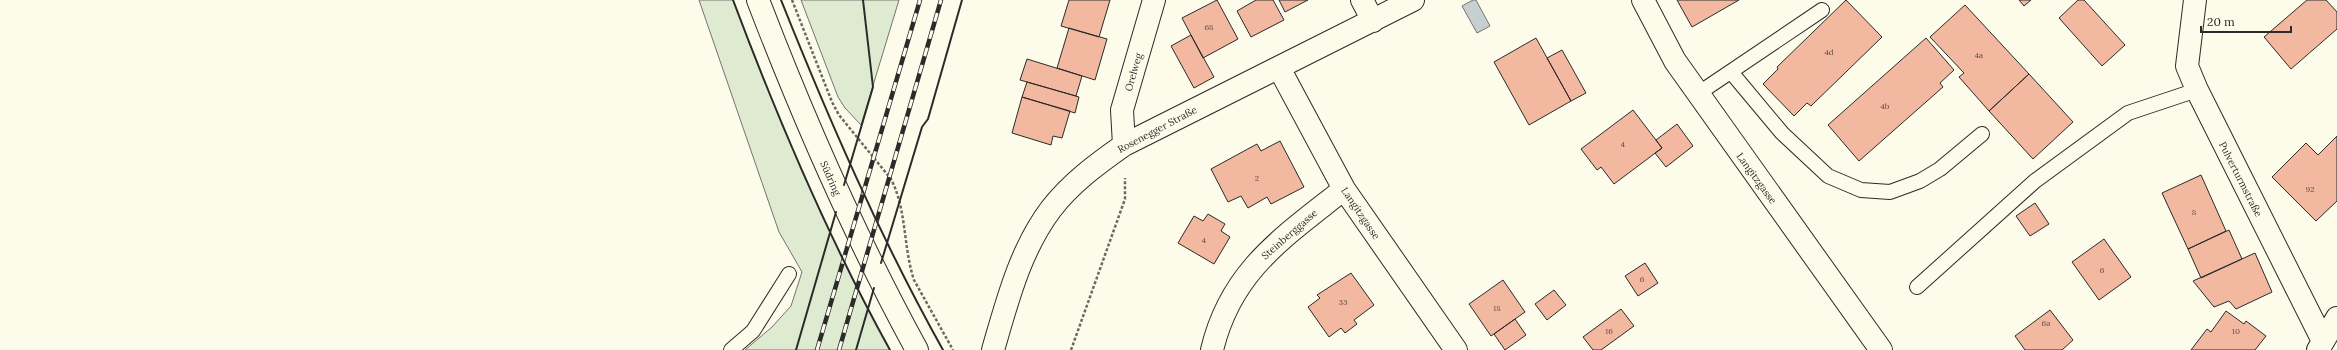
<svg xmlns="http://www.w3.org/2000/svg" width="2337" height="350" font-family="Lora,serif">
  <rect width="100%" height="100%" fill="#fdfbea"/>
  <path fill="#deebd1" stroke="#74746e" d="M699,0H733C778,120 828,238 890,350H745L772,327L791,306L802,272L779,232Z
    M801,0H899L861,125L845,108L838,97Z"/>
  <path fill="#c7d0d0" stroke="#74746e" d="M1473,0H1476L1490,26L1477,33L1462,6Z"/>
  <path fill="#f2b8a0" stroke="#2b2b2b" d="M1069,0H1110L1099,37L1061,26Z
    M1217,0L1238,39L1203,58L1182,18Z
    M1256,0H1273L1284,20L1251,37L1237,11Z
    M1279,0H1308L1285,12Z
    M1677,0H1739L1692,27Z
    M1846,0L1882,37L1811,106L1807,103L1794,116L1763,84L1778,69L1777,67Z
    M2019,0H2031L2024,6Z
    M2078,0H2084L2125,45L2102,66L2059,18Z
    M2307,0H2326L2337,12V29L2291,69L2264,37Z
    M1965,5L2029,74L1989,111L1959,77L1964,73L1930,37Z
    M1069,28L1107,39L1095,80L1057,68Z
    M1191,35L1214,77L1194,88L1171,46Z
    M1536,38L1571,101L1529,125L1494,62Z
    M1926,38L1954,70L1940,83L1943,87L1859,161L1828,125Z
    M1562,50L1586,93L1571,101L1547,58Z
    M1027,59L1082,76L1076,96L1020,80Z
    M2029,74L2073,122L2033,159L1989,111Z
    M1027,82L1079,97L1075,113L1022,97Z
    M1022,97L1070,111L1062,138L1053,136L1051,145L1012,133Z
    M1633,110L1662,148L1614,184L1601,167L1597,170L1581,149Z
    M1677,124L1693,146L1666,167L1655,153L1662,148L1656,140Z
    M2337,136V201L2316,221L2272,177L2306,143L2318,155Z
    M1280,141L1304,187L1271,204L1267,197L1248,208L1241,196L1228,202L1211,169L1257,144L1261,151Z
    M2201,175L2226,231L2188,249L2162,193Z
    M2035,203L2049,224L2030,236L2016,216Z
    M1208,214L1225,224L1221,231L1230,237L1214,264L1178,243L1194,216L1203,221Z
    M2229,230L2242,259L2201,278L2188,249Z
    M2104,239L2131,277L2099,300L2072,262Z
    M2255,253L2272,292L2236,309L2229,301L2214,307L2193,281Z
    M1645,263L1658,283L1638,296L1625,276Z
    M1351,273L1374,305L1354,320L1357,324L1345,333L1341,328L1329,337L1308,307L1320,298L1317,295Z
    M1503,280L1525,312L1491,336L1469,304Z
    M1554,290L1566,305L1547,320L1535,304Z
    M1621,309L1634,326L1601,350H1593L1583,337Z
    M2050,310L2073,340L2062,350H2025L2015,336Z
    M2226,311L2244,324L2246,321L2266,336L2255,350H2191L2207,329L2211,332Z
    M1515,319L1526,335L1505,350L1494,334Z"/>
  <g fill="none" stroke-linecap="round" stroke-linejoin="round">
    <defs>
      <path id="service" d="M1731,72L1782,133L1828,176L1861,190L1890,192L1920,181L1940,169L1982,134
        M1699,93L1822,10
        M1917,287L2035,181L2128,113L2197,90
        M731,350L753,331L789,274"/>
      <path id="minor" d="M1362,0L1373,21
        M1643,0L1675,61L1881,350
        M2195,0L2187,66L2197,90L2323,341
        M1279,68L1344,189L1456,350
        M1124,145L1122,110L1154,0
        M993,350C1007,302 1020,250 1051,209C1071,183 1097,164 1124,145L1413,0
        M1212,350C1231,270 1284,237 1344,189
        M2318,350L2337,318"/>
      <path id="primary" d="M758,0C804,120 855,237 917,350"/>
    </defs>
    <use href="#service" stroke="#2b2b2b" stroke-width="16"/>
    <use href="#minor" stroke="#2b2b2b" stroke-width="24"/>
    <use href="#primary" stroke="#2b2b2b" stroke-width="24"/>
    <path stroke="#6a6964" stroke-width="2.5" stroke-dasharray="3 2" stroke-linecap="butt" d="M792,0L832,102L839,115L891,179C907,210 903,247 914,280L953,350
      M1071,350L1125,199V178"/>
    <use href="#service" stroke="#fdfbea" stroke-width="14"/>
    <use href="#minor" stroke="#fdfbea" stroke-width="22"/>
    <use href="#primary" stroke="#fdfbea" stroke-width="22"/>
    <defs>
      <path id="rail" d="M817,350L920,0
        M839,350L941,0"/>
    </defs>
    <use href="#rail" stroke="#2b2b2b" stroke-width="4.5"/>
    <use href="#rail" stroke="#fdfbea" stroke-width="3" stroke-dasharray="9" stroke-linecap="butt"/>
    <path stroke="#2b2b2b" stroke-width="2" d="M733,0C778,120 828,238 890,350
      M781,0C829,120 880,237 943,350
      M844,185L873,87L863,0
      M881,263L922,127L928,119L962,0
      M796,350L836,212
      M856,350L874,288"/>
  </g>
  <g text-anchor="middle" stroke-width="3" stroke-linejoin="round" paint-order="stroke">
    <g font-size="8" fill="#5d4e48">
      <text x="1209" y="30">68</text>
      <text x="1829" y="55">4d</text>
      <text x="1979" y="58">4a</text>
      <text x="1885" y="109">4b</text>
      <text x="1623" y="147">4</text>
      <text x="1257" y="181">2</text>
      <text x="2310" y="192">92</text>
      <text x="2194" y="215">8</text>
      <text x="1204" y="243">4</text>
      <text x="2102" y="273">6</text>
      <text x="1642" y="282">6</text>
      <text x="1343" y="305">33</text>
      <text x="1497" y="311">18</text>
      <text x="2046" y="326">6a</text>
      <text x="1609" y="334">16</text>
      <text x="2236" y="334">10</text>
    </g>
    <g font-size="10" fill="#2b2b2b" stroke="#fdfbea">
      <text transform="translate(1133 72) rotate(-74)" y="4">Orelweg</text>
      <text transform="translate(1157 129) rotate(-28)" y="4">Rosenegger Straße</text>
      <text transform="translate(831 178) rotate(66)" y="4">Südring</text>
      <text transform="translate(1757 178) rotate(54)" y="4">Langitzgasse</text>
      <text transform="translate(2241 179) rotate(63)" y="4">Pulverturmstraße</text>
      <text transform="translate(1361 213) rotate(56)" y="4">Langitzgasse</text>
      <text transform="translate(1289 234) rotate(-41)" y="4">Steinberggasse</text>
    </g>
  </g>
  <path d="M2201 26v6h90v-6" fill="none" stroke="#2b2b2b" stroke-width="2"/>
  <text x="2207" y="26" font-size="12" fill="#2b2b2b" stroke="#fdfbea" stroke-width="3" paint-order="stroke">20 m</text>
</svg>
